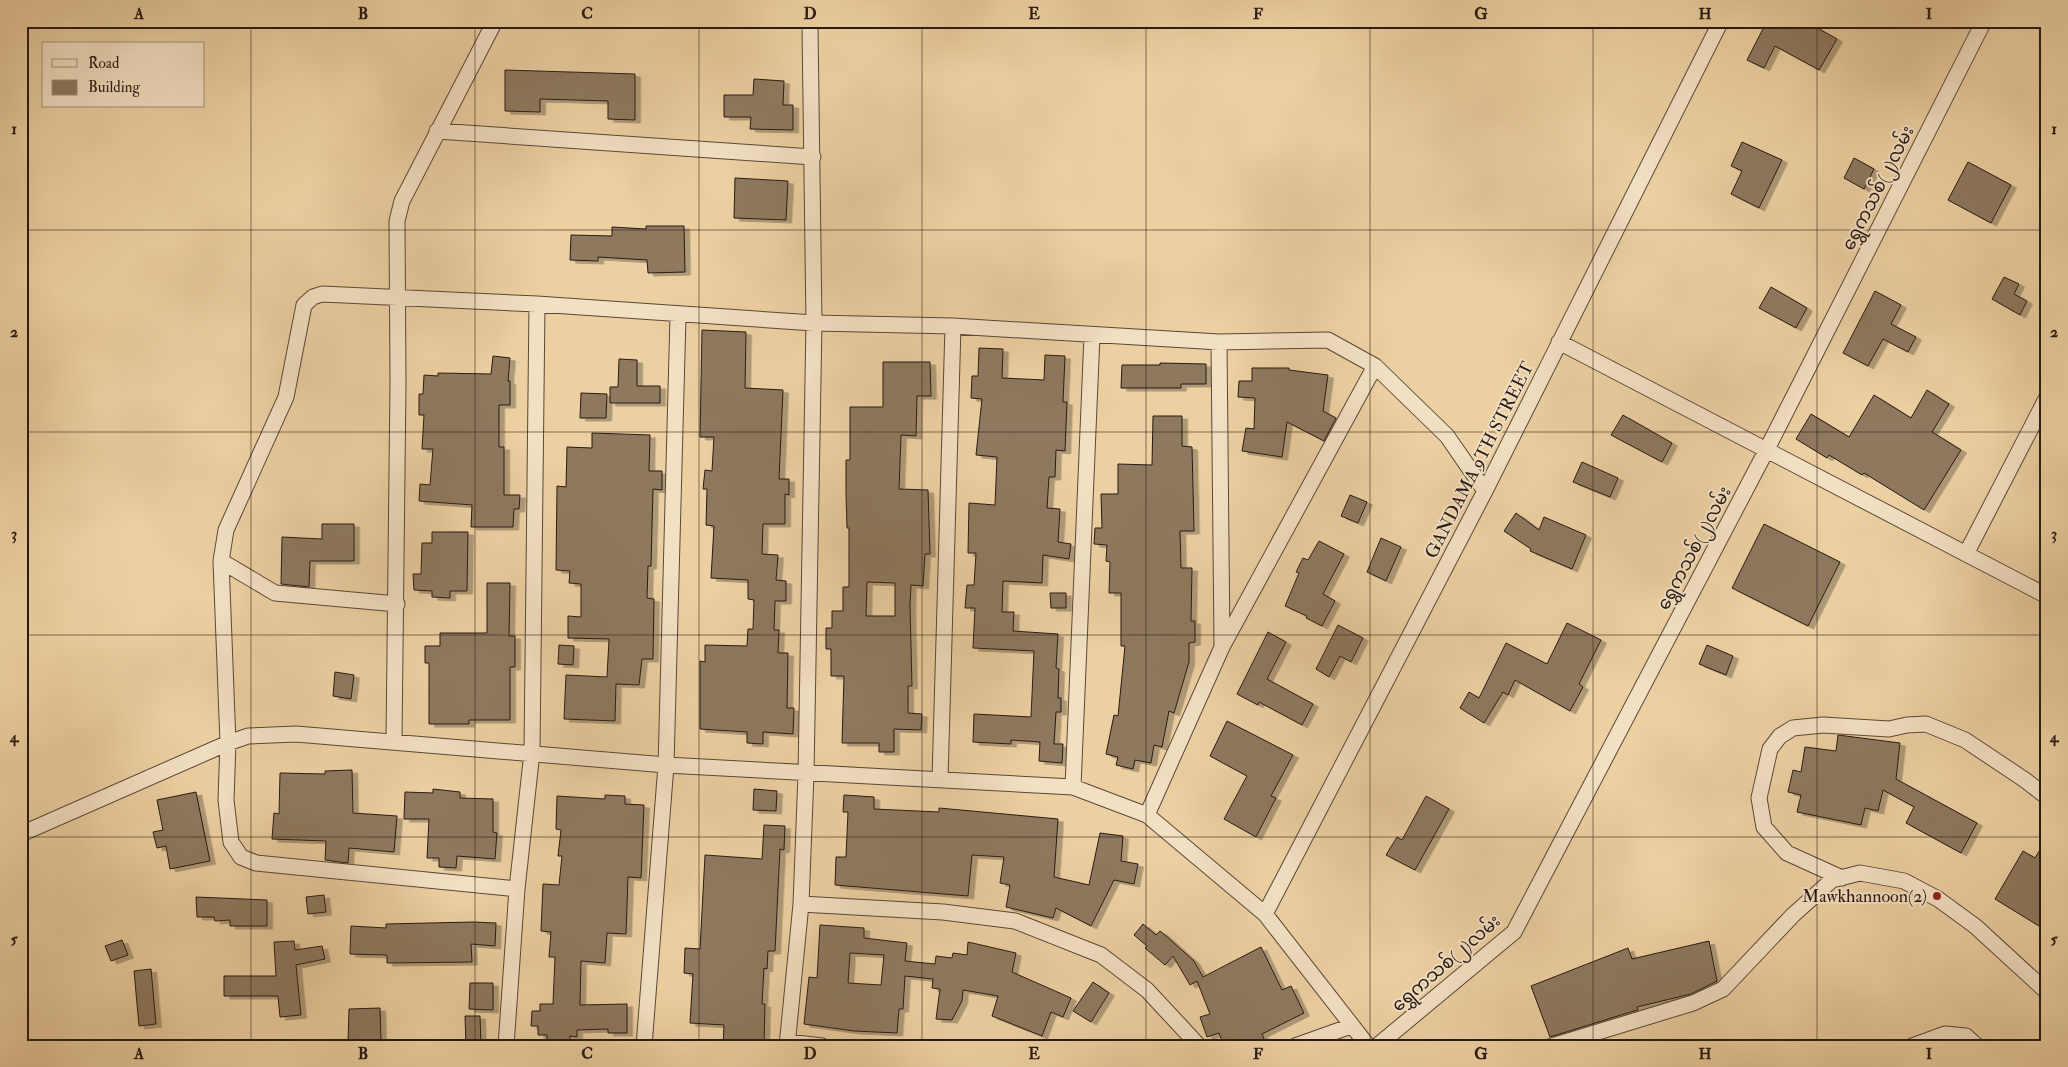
<svg xmlns="http://www.w3.org/2000/svg" width="2068" height="1067" font-family="'IM FELL Double Pica','Noto Sans Myanmar',serif">
  <defs>
    <filter id="shadow"><feDropShadow dx="5.5" dy="3" stdDeviation="0" flood-color="#0004"/></filter>
  </defs>
  <rect width="100%" height="100%" fill="#edd0a2"/>
  <filter id="stains"><feTurbulence type="fractalNoise" baseFrequency=".004" numOctaves="4"/><feColorMatrix values="0 0 0 0 .2 0 0 0 0 .09 0 0 0 0 .02 0 0 0 .5 -.17"/></filter>
  <radialGradient id="worn" r=".72"><stop offset=".6" stop-color="#630" stop-opacity="0"/><stop offset="1" stop-color="#630" stop-opacity=".3"/></radialGradient>
  <path fill="#8e795e" stroke="#271a14" fill-rule="evenodd" filter="url(#shadow)" d="M1767,21H1805L1837,39L1819,70L1775,46L1764,68L1747,60Z
    M505,70L635,74V120L608,119V101L540,99V112L505,111Z
    M754,79L784,81L783,105H793V130L750,129L751,117H724V95H753Z
    M1742,142L1782,160L1759,208L1731,194L1742,171L1731,166Z
    M1854,158L1874,169L1864,189L1844,178Z
    M1968,162L2011,185L1991,223L1948,200Z
    M735,178L788,181L786,220L734,218Z
    M646,226H684L685,272L648,273L647,260L598,257V261L570,260L571,235L612,236V227L646,229Z
    M2004,277L2019,284L2014,294L2027,301L2020,315L1992,299Z
    M1771,287L1807,308L1796,328L1759,308Z
    M1875,291L1901,305L1891,324L1916,337L1908,352L1883,339L1868,366L1843,353Z
    M702,330L746,332L745,388L783,390L779,479H789V495L785,494V524H763L762,554L778,555L776,580L786,581V601H775L774,630H779L778,653H788L787,708H794L793,734L763,732V744L747,743V732L700,729V661L705,662V645L747,646L748,629H753L754,600L748,599V580L711,578L714,526L706,525L707,489H703L705,470L712,471L714,437H700Z
    M979,348L1003,349L1002,378L1044,380L1045,355L1065,356L1063,402H1067L1065,451L1056,450L1055,477H1049L1047,508L1060,509L1058,542L1071,544L1069,559L1043,555L1042,583L1003,581L1002,612H1014L1013,631L1058,634L1056,668L1059,669L1058,698H1061V712H1056L1054,744H1063L1062,763L1039,761L1040,742L1011,740V744L973,742L974,714L1031,717L1034,651L973,648L975,608H965L967,585H974L976,553H968L969,503L995,505L997,457L976,455L982,399L971,398L972,376H978Z
    M493,356L510,358L508,381H510V405H499V447H504V495H520L519,509H514L513,527H471L472,505L419,501L420,484L430,485L433,449H422L424,415H419V394H423L424,375L438,376V373L491,374Z
    M619,359L637,360V386H660V403H610V387H618Z
    M883,362H930L931,396H917L916,436L901,435L899,489L928,490L930,554H925L923,586L911,585L910,606L912,686H908V713L922,714L921,730L894,729V752H879V743H842L844,676H831V649H826V628H832V611H843V587H849V528H847L846,493V460H850V407H883ZM867,582L895,583V616H866Z
    M1160,363L1206,364V384H1181V388H1121L1122,365H1160Z
    M1252,368H1289V370L1328,375L1323,411L1336,418L1324,441L1287,422L1282,457L1242,451L1246,428L1254,429L1255,398L1238,397L1239,381H1252Z
    M1927,390L1949,404L1932,432L1961,450L1924,510L1864,473L1862,475L1829,455L1827,458L1796,439L1811,414L1849,437L1874,395L1911,418Z
    M581,393L607,394L606,418H580Z
    M1623,415L1672,443L1662,462L1611,435Z
    M1153,416H1182V446L1192,447L1194,531H1180L1181,568H1192L1191,621H1195V642L1189,643V662L1174,713L1169,711L1162,747L1154,745L1151,763L1135,760L1133,769L1116,765L1118,757L1106,754L1114,715L1118,716L1125,646H1121V593H1109L1110,562L1106,561L1107,545L1094,544L1095,528H1102L1101,494H1118V464L1152,465Z
    M592,433L650,435L649,471H662V490L653,489L651,566H648L647,598L654,599L653,659H642L639,685L616,684L615,721L564,719L566,675L607,677L609,639L568,638V616L581,617V584L569,583L570,571L556,570L557,486L566,487L567,447L592,448Z
    M1582,462L1618,478L1610,497L1573,482Z
    M1350,495L1367,502L1358,523L1341,516Z
    M1516,513L1539,530L1544,517L1586,535L1572,569L1530,551L1531,549L1504,531Z
    M322,524H354V561H310L309,587L281,584L282,537L322,539Z
    M1764,524L1840,562L1808,626L1732,588Z
    M432,532H468L467,591H450V598L432,597V591L414,590L413,574H421L422,543H432Z
    M1381,538L1401,547L1386,581L1367,572Z
    M1319,541L1344,554L1323,594L1335,601L1322,626L1306,618L1307,616L1285,606L1299,573L1296,572L1303,558L1308,560Z
    M487,583H510L509,636H515V667H510V720H469V724H429V663H425V646H440V633H487Z
    M1050,593H1066V608H1051Z
    M1567,623L1601,640L1579,684L1583,687L1570,711L1515,680L1508,695L1503,692L1484,723L1460,708L1469,692L1479,698L1506,643L1547,664Z
    M1338,625L1363,638L1351,662L1340,656L1329,677L1316,669Z
    M1268,632L1286,642L1267,679L1313,704L1302,725L1259,702L1258,705L1237,694Z
    M559,645L574,646L573,665L558,664Z
    M1707,645L1733,656L1726,675L1699,664Z
    M335,672L354,675L351,699L333,696Z
    M1227,721L1293,755L1271,796L1276,798L1256,837L1224,819L1247,776L1210,756Z
    M1838,735L1900,743L1896,779L1977,823L1961,853L1906,823L1914,807L1883,790L1878,811L1865,808L1861,825L1797,812L1801,795L1788,792L1793,770L1801,772L1805,747L1836,751Z
    M352,770L353,813L397,816L394,852L349,848L348,863L325,860L326,841L272,839L274,813L279,814L280,773L325,774V771Z
    M433,789L460,792V798L493,799V832L497,833L495,859L457,856L456,868L439,867V858H427L429,819H404L405,792L433,793Z
    M754,789L777,791L776,811L753,810Z
    M196,792L210,861L170,869L166,846L157,848L153,832L163,830L157,800Z
    M605,795L625,796V804L644,805L641,878L628,877L626,934L607,933L605,963L581,961L580,1005L627,1004V1033H608V1029L577,1030V1037L570,1036V1046H547V1035H538V1026H531L532,1011H540V1004H553L555,957H549L551,932L541,931L543,884L559,885L562,856H558L561,830L556,829L557,796L605,799Z
    M844,795L874,797V809L939,812V808L1058,819L1054,877L1089,885L1100,833L1123,836L1121,861L1138,864L1134,884L1114,880L1091,926L1056,908L1053,918L1006,907L1010,885L1000,883L1004,857L972,855L968,896L835,885L836,857H846L848,812H843Z
    M1426,796L1449,809L1415,870L1386,855L1397,837L1402,840Z
    M764,825L785,826L784,850L780,849L775,951H768L767,969L764,968L762,1004H765L764,1046H723L724,1025L690,1023L693,974L684,973L685,948L700,949L705,855L762,859Z
    M2047,838V931L1995,899L2023,851L2035,858Z
    M324,895L326,912L308,914L306,897Z
    M196,897L267,900V926H230V920L215,921L214,917H197Z
    M473,922L496,923L495,946L471,944L472,962L387,963V955L350,954L351,926L386,928V924Z
    M1143,924L1156,935L1160,931L1164,934L1194,961L1203,977L1261,947L1282,990L1291,986L1304,1013L1262,1034L1267,1046H1224L1219,1033L1207,1037L1200,1017L1210,1014L1197,981L1190,985L1173,956L1165,965L1145,948L1147,946L1134,935Z
    M820,925L864,928V938L907,943L905,961L935,964L936,956L952,958L953,953L967,955L968,942L1016,953L1012,972L1071,998L1063,1017L1051,1012L1042,1036L992,1016L998,996L963,990L962,1001L952,1020L936,1019L940,989L932,988L933,979L905,976L903,1009H899L897,1033L854,1031L804,1024L809,977L817,978ZM850,953L884,955L881,985L848,983Z
    M122,940L128,955L111,961L105,946Z
    M294,941L295,950L322,946L325,959L296,965L301,1015L280,1017L278,996H224V976H276L274,942Z
    M1709,941L1717,981L1691,994L1637,1007L1638,1010L1634,1011L1550,1037L1531,986L1628,948L1632,959Z
    M151,969L156,1024L139,1026L134,971Z
    M1093,982L1109,993L1091,1022L1073,1011Z
    M470,983H493V1010L469,1009Z
    M380,1008L381,1040L348,1041L349,1009Z
    M465,1016H480L481,1046H466Z"/>
  <g fill="none" stroke-linecap="round" stroke-linejoin="round">
    <defs>
      <path id="minor" d="M437,131L813,157
        M1219,342L1222,645
        M1559,342L2047,596
        M1966,554L2047,397
        M221,561L275,593L397,604
        M394,740L398,382L397,221L402,201L495,21
        M940,779L953,326
        M1073,787L1092,335
        M1147,815L1222,647L1375,366
        M21,834L228,743L248,736L296,734L666,765L1073,787L1147,815L1265,914L1368,1046
        M1842,878L1787,853L1764,827L1759,798L1770,749L1780,736L1793,728L1823,725L1889,729L1907,725L1926,724L1965,740L2025,780L2047,797
        M517,889L256,863L241,857L231,842L226,800L228,743L221,561L226,530L286,397L304,305L313,297L322,294L537,304L814,323L953,326L1219,342L1328,340L1375,366L1447,436L1485,491
        M801,904L943,912L1015,921L1101,955L1147,990L1199,1046
        M1265,914L1485,491L1721,21
        M788,1042L822,1046
        M506,1046L517,889L532,752L537,304
        M644,1046L666,765L678,316
        M787,1046L801,904L806,774L814,323L810,27L807,21
        M1295,1046L1351,1026
        M1377,1046L1514,932L1766,451L1984,21
        M1552,1046L1693,1003L1723,989L1793,915L1832,880L1860,873L1904,881L1938,899L1975,926L2047,992
        M1912,1046L1945,1034L1966,1036L1977,1046"/>
    </defs>
    <use href="#minor" stroke="#584838" stroke-width="17"/>
    <use href="#minor" stroke="#f3e0c3" stroke-width="15"/>
  </g>
  <path fill="none" stroke="#271a14" stroke-width="1" stroke-opacity="0.55" d="M251,21V1046M475,21V1046M699,21V1046M922,21V1046M1146,21V1046M1370,21V1046M1593,21V1046M1817,21V1046M21,230H2047M21,432H2047M21,635H2047M21,837H2047"/>
  <circle fill="#8f2418" stroke="#f3e0c3" stroke-width="2" cx="1937" cy="896" r="5"/>
  <g text-anchor="middle" stroke-width="4" stroke-linejoin="round" paint-order="stroke">
    <g font-size="18" fill="#271a14" stroke="#f3e0c3">
      <text transform="translate(1878 188) rotate(-63)" y="6">ရွှေကသစ်(၂)လမ်း</text>
      <text transform="translate(1479 460) rotate(-63)" y="6">GANDAMA 9TH STREET</text>
      <text transform="translate(1694 548) rotate(-62)" y="6">ရွှေကသစ်(၂)လမ်း</text>
      <text transform="translate(1446 963) rotate(-41)" y="6">ရွှေကသစ်(၂)လမ်း</text>
    </g>
    <g font-size="18" fill="#271a14" stroke="#f3e0c3" text-anchor="end">
      <text x="1927" y="902">Mawkhannoon(2)</text>
    </g>
  </g>
  <rect width="2068" height="1067" fill="none" stroke="#edd0a2" stroke-width="55"/>
  <rect x="42" y="42" width="162" height="65" fill="#f3e0c3" stroke="#a1917d"/>
  <rect x="52" y="59" width="25" height="8" fill="#f3e0c3" stroke="#a1917d"/>
  <text x="88" y="68" font-size="15" fill="#271a14">Road</text>
  <rect x="52" y="80" width="25" height="15" fill="#8e795e" stroke="#a1917d"/>
  <text x="88" y="92" font-size="15" fill="#271a14">Building</text>
  <rect x="28" y="28" width="2012" height="1012" fill="none" stroke="#271a14" stroke-width="2"/>
  <g font-size="16" text-anchor="middle" font-weight="bold" fill="#271a14">
    <text x="139" y="19">A</text>
    <text x="363" y="19">B</text>
    <text x="587" y="19">C</text>
    <text x="810" y="19">D</text>
    <text x="1034" y="19">E</text>
    <text x="1258" y="19">F</text>
    <text x="1481" y="19">G</text>
    <text x="1705" y="19">H</text>
    <text x="1929" y="19">I</text>
    <text x="14" y="134">1</text>
    <text x="2054" y="134">1</text>
    <text x="14" y="337">2</text>
    <text x="2054" y="337">2</text>
    <text x="14" y="539">3</text>
    <text x="2054" y="539">3</text>
    <text x="14" y="742">4</text>
    <text x="2054" y="742">4</text>
    <text x="14" y="944">5</text>
    <text x="2054" y="944">5</text>
    <text x="139" y="1059">A</text>
    <text x="363" y="1059">B</text>
    <text x="587" y="1059">C</text>
    <text x="810" y="1059">D</text>
    <text x="1034" y="1059">E</text>
    <text x="1258" y="1059">F</text>
    <text x="1481" y="1059">G</text>
    <text x="1705" y="1059">H</text>
    <text x="1929" y="1059">I</text>
  </g>
  <rect width="100%" height="100%" filter="url(#stains)"/>
  <rect width="100%" height="100%" fill="url(#worn)"/>
</svg>
